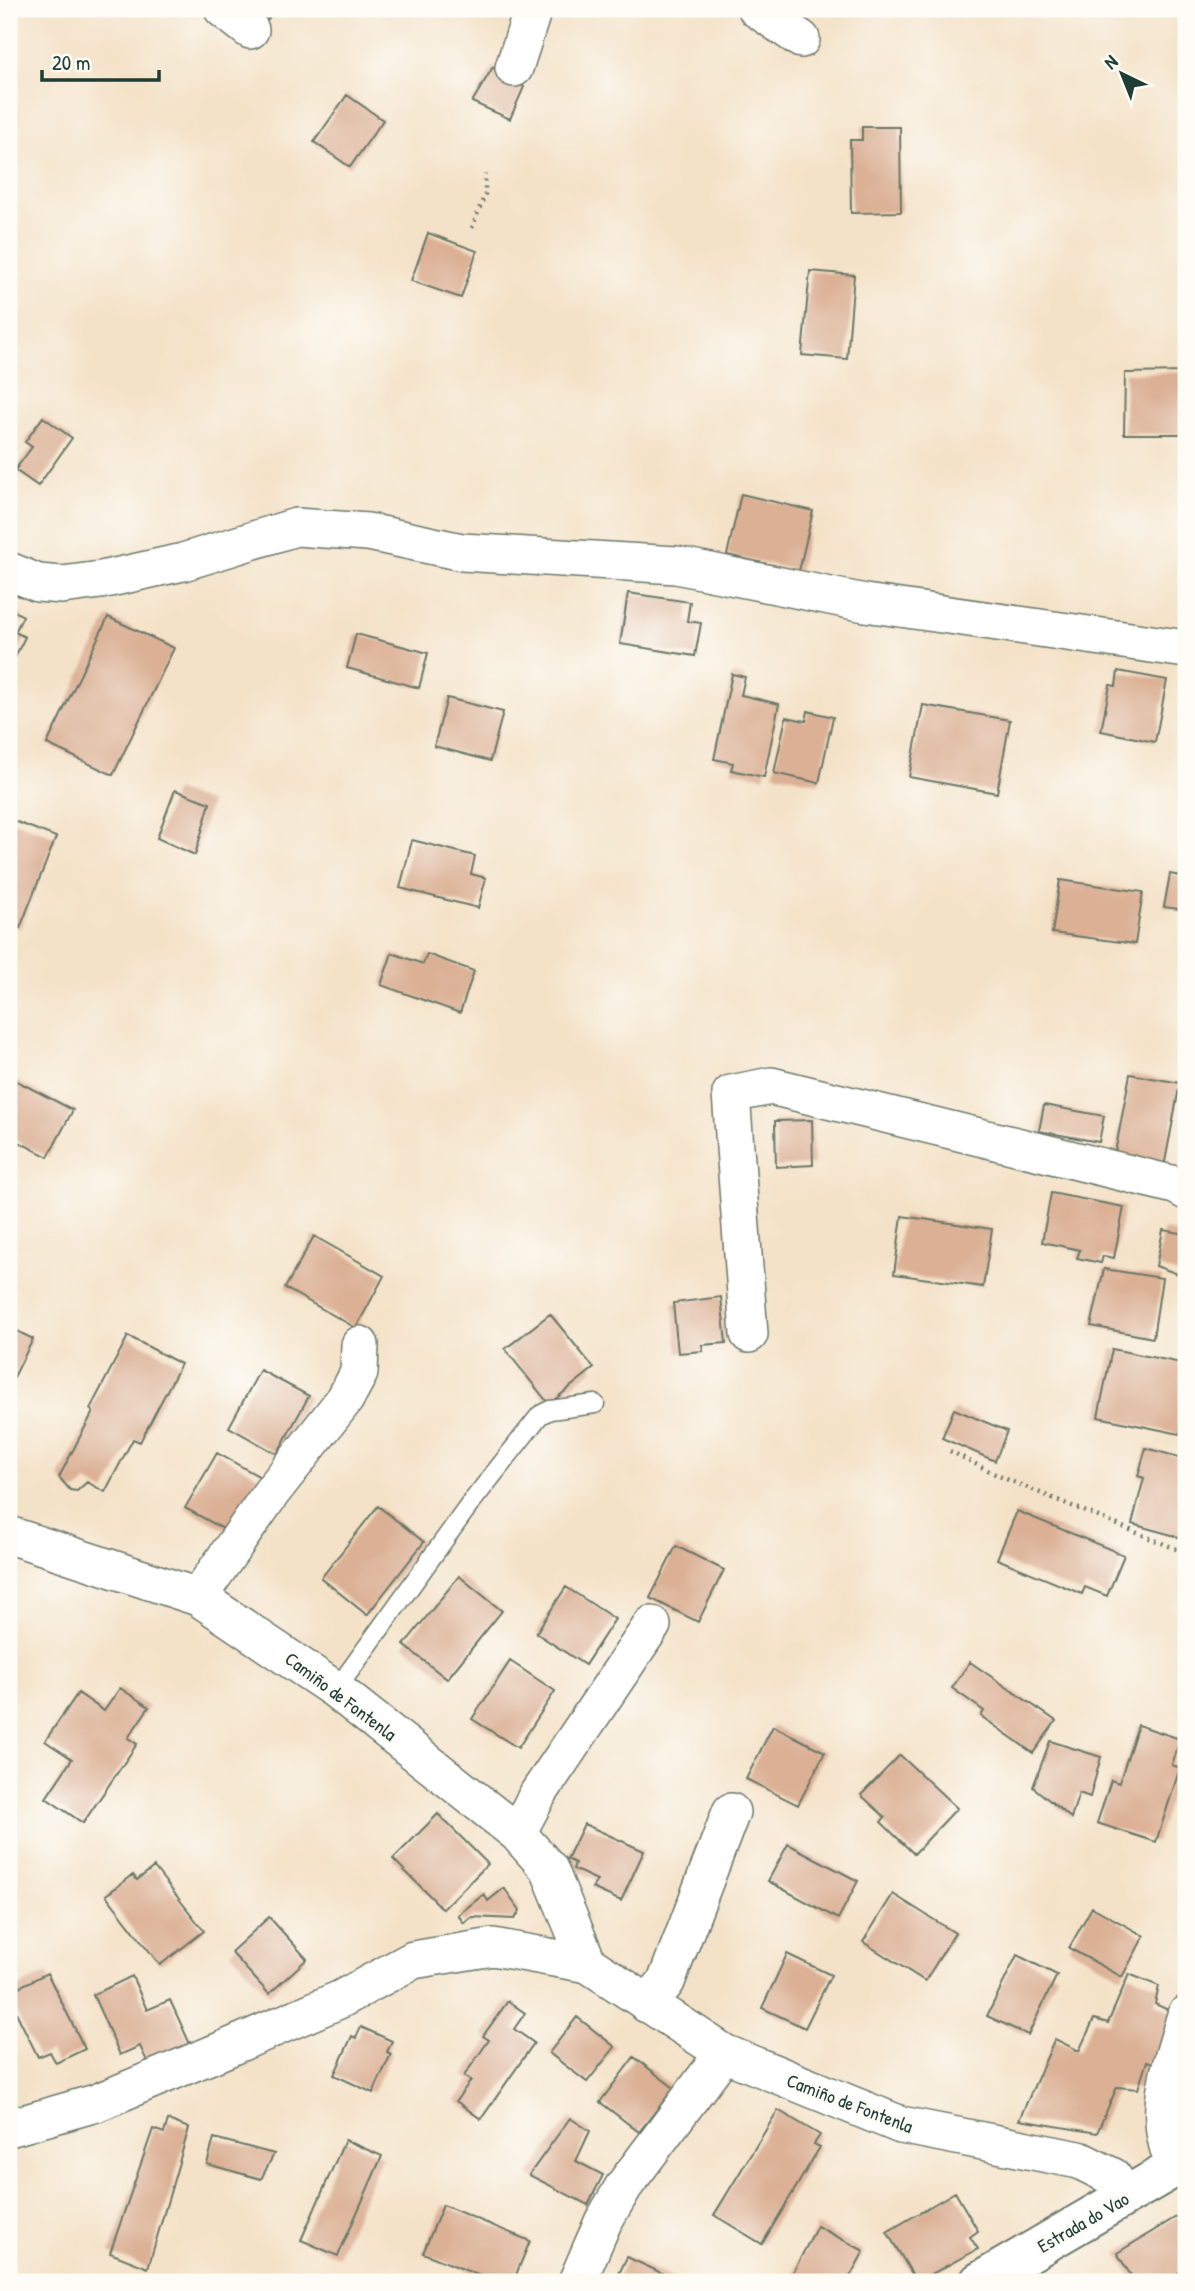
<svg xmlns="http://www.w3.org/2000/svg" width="1195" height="2291" font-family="'Patrick Hand',sans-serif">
  <rect width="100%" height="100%" fill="#fdfcf7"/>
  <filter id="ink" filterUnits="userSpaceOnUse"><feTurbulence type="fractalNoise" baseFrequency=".0143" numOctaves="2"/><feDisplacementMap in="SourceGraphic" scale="14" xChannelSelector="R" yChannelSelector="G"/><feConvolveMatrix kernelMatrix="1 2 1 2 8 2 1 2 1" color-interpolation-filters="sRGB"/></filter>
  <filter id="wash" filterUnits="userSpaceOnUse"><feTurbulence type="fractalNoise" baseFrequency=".00686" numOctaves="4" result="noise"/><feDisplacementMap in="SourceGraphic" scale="28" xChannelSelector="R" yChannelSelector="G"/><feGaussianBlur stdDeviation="1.57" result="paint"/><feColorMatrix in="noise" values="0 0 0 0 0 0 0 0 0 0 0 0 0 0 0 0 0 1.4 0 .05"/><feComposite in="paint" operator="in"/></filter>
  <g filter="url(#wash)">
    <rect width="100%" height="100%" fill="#f4e2c8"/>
    <g id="blocks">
      <path fill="#dbb094" d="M240,9H275L263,26Z
        M493,67L524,87L510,119L472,102Z
        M347,95L383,120L350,167L314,142Z
        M862,127H900L901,212L851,213L850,140H862Z
        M428,233L477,251L461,298L411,281Z
        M810,271L854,275L847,359L802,355Z
        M1186,372V434H1124L1125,373Z
        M43,417L72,438L38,486L15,470L32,447L25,442Z
        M741,494L813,511L799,571L727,555Z
        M628,593L690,602L687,621L701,623L695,656L620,644Z
        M9,608L23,616L15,632L25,637L9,669Z
        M108,617L174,648L113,775L47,744Z
        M356,634L428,653L419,688L347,668Z
        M1118,671L1167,680L1155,742L1101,731L1110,685L1116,686Z
        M732,674L745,677L741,695L779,704L764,777L731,770L733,763L714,759Z
        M447,698L503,712L490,761L434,746Z
        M923,705L1010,720L997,793L909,777Z
        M808,711L833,717L819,783L774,773L786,717L806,721Z
        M175,790L210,803L195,855L157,838Z
        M9,819L56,837L20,928L9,924Z
        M412,840L475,856L471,874L486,878L478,908L400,888Z
        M1170,874L1186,877V910L1164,907Z
        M1060,880L1143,892L1135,944L1052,933Z
        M392,953L423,964L427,954L474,971L460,1013L381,985Z
        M1130,1074L1180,1083L1164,1167L1114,1158Z
        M9,1077L73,1110L48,1157L9,1137Z
        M1044,1105L1104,1116L1099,1142L1039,1131Z
        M812,1120L813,1165L776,1167L775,1121Z
        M1051,1193L1124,1207L1114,1258L1103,1256L1101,1263L1077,1258L1080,1250L1042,1242Z
        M902,1216L992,1229L983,1287L894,1274Z
        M1163,1230L1186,1234V1277L1156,1266Z
        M314,1236L384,1276L356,1328L285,1288Z
        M1104,1269L1162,1278L1153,1338L1091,1326Z
        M721,1297L726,1343L702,1345L703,1351L678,1353L673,1303Z
        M550,1314L594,1368L549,1404L505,1349Z
        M9,1327L33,1339L9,1387Z
        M128,1336L181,1364L140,1442L133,1439L105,1492L87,1482L77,1491L70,1490L59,1477L93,1412L90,1409Z
        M1112,1349L1186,1364V1403L1180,1434L1098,1417Z
        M260,1370L309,1396L277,1454L229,1427Z
        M954,1409L1007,1431L995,1461L942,1438Z
        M1146,1448L1186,1459V1539L1132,1524L1144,1478L1138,1476Z
        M217,1453L260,1477L229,1532L185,1508Z
        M378,1506L424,1542L367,1615L321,1578Z
        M1017,1511L1124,1555L1107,1596L1085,1587L1082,1594L997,1559Z
        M676,1546L724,1570L698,1622L650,1598Z
        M459,1576L502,1611L447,1679L404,1645Z
        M566,1587L615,1619L585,1665L536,1633Z
        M510,1661L555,1691L518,1748L472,1719Z
        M970,1662L1056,1721L1033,1753L981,1716L984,1711L952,1688Z
        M120,1688L149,1707L128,1738L137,1744L83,1823L46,1798L72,1759L45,1741L78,1693L104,1711Z
        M1138,1725L1180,1739L1172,1765L1180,1768L1156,1842L1097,1823L1111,1780L1119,1783Z
        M773,1726L825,1752L798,1805L746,1779Z
        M1050,1741L1101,1757L1090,1797L1079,1793L1071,1818L1033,1787Z
        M900,1755L957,1808L914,1854L881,1822L885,1817L861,1795Z
        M438,1814L488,1864L443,1909L393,1859Z
        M584,1824L644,1851L621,1901L592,1888L597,1880L573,1869L575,1863L567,1859Z
        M788,1844L858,1881L838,1919L768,1881Z
        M154,1867L204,1931L160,1965L106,1895L133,1875L137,1880Z
        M504,1888L520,1910L515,1919L472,1917L464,1923L458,1915L484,1894L488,1901Z
        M893,1894L955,1933L925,1981L863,1942Z
        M1092,1907L1144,1936L1122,1977L1069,1948Z
        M269,1917L307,1959L269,1994L231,1952Z
        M787,1954L831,1975L805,2028L762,2008Z
        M1017,1955L1057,1975L1028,2035L987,2016Z
        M47,1973L85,2049L56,2063L50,2052L38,2057L9,1998V1992Z
        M1129,1974L1159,1986L1155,2004L1177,2014L1156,2064L1147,2061L1138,2089L1117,2087L1097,2133L1019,2120L1055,2039L1079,2051L1094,2019L1108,2023Z
        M132,1976L147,2010L170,2000L194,2053L152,2072L140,2046L120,2055L93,1995Z
        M508,2001L525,2013L514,2029L534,2043L481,2119L456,2101L471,2080L464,2076L489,2040L483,2036Z
        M577,2017L615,2047L587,2082L549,2053Z
        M361,2027L392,2041L387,2052L391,2054L373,2093L334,2075L352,2036L356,2038Z
        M634,2057L674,2088L639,2132L600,2102Z
        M778,2110L820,2135L814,2144L820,2147L762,2244L714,2215Z
        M570,2118L590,2131L576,2161L603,2175L588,2205L529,2175Z
        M168,2120L189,2128L148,2268L110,2253L153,2129L164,2133Z
        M214,2138L274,2154L261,2179L207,2164Z
        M345,2140L382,2156L338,2256L301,2240Z
        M955,2192L978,2231L970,2237L978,2249L917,2282L887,2232Z
        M443,2205L530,2241L513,2282H495L423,2253Z
        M1186,2211V2268L1178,2273L1183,2282H1135L1117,2253Z
        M817,2226L864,2251L847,2282H788Z
        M627,2257L681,2282H615Z"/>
    </g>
  </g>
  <g filter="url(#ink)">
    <use href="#blocks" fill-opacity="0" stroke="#6a7768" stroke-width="2"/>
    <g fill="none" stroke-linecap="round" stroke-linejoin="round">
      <defs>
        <path id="service" d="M336,1690L470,1504L540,1415L550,1410L595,1404"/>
        <path id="minor" d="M223,9L250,30
          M757,9L801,39
          M514,68L533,9
          M9,571L38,583L62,585L101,580L183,562L296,527L368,532L462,552L676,565L865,603L1186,649
          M749,1334L731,1094L771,1086L1175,1185L1186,1191
          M9,1535L198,1597L336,1690L517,1833L549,1869L588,1964L724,2053L901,2125L1079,2160L1113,2177L1125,2197
          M198,1597L271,1493L345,1399L359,1373L360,1345
          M517,1833L538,1794L652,1625
          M647,2004L666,1982L731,1812
          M9,2128L96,2103L223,2050L341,1999L413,1960L493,1947L588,1964
          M1176,2167C1150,2114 1171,2068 1186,2015
          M577,2282L603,2222L624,2186L724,2053"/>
        <path id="tertiary" d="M979,2282L1186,2161"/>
      </defs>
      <use href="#service" stroke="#6a7768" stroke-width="21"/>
      <use href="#minor" stroke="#6a7768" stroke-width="40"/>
      <use href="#tertiary" stroke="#6a7768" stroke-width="42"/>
      <path stroke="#6a7768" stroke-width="4.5" stroke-dasharray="2 5" stroke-linecap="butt" d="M472,228L485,194V174
        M950,1451L999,1476L1186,1553"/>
      <use href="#service" stroke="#fff" stroke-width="18"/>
      <use href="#minor" stroke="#fff" stroke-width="37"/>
      <use href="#tertiary" stroke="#fff" stroke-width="38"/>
    </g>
  </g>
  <g text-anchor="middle" stroke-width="6" stroke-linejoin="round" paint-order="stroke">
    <g font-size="19" fill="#1f3d34" stroke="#fdfcf7">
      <text transform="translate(341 1696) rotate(37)" y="7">Camiño de Fontenla</text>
      <text transform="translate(850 2103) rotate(21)" y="7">Camiño de Fontenla</text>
      <text transform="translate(1083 2222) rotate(-30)" y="7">Estrada do Vao</text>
    </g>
  </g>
  <rect width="1195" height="2291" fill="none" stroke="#fdfcf7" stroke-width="35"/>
  <g transform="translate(1122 74) rotate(317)" stroke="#fdfcf7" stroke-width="5" paint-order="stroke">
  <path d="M0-5L12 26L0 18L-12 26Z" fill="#1f3d34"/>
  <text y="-10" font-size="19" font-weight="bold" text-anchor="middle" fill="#1f3d34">N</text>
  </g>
  <path d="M42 70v10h117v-10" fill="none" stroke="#1f3d34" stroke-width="3.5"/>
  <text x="52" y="70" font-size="21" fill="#1f3d34" stroke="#fdfcf7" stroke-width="5" paint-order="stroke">20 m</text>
</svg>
